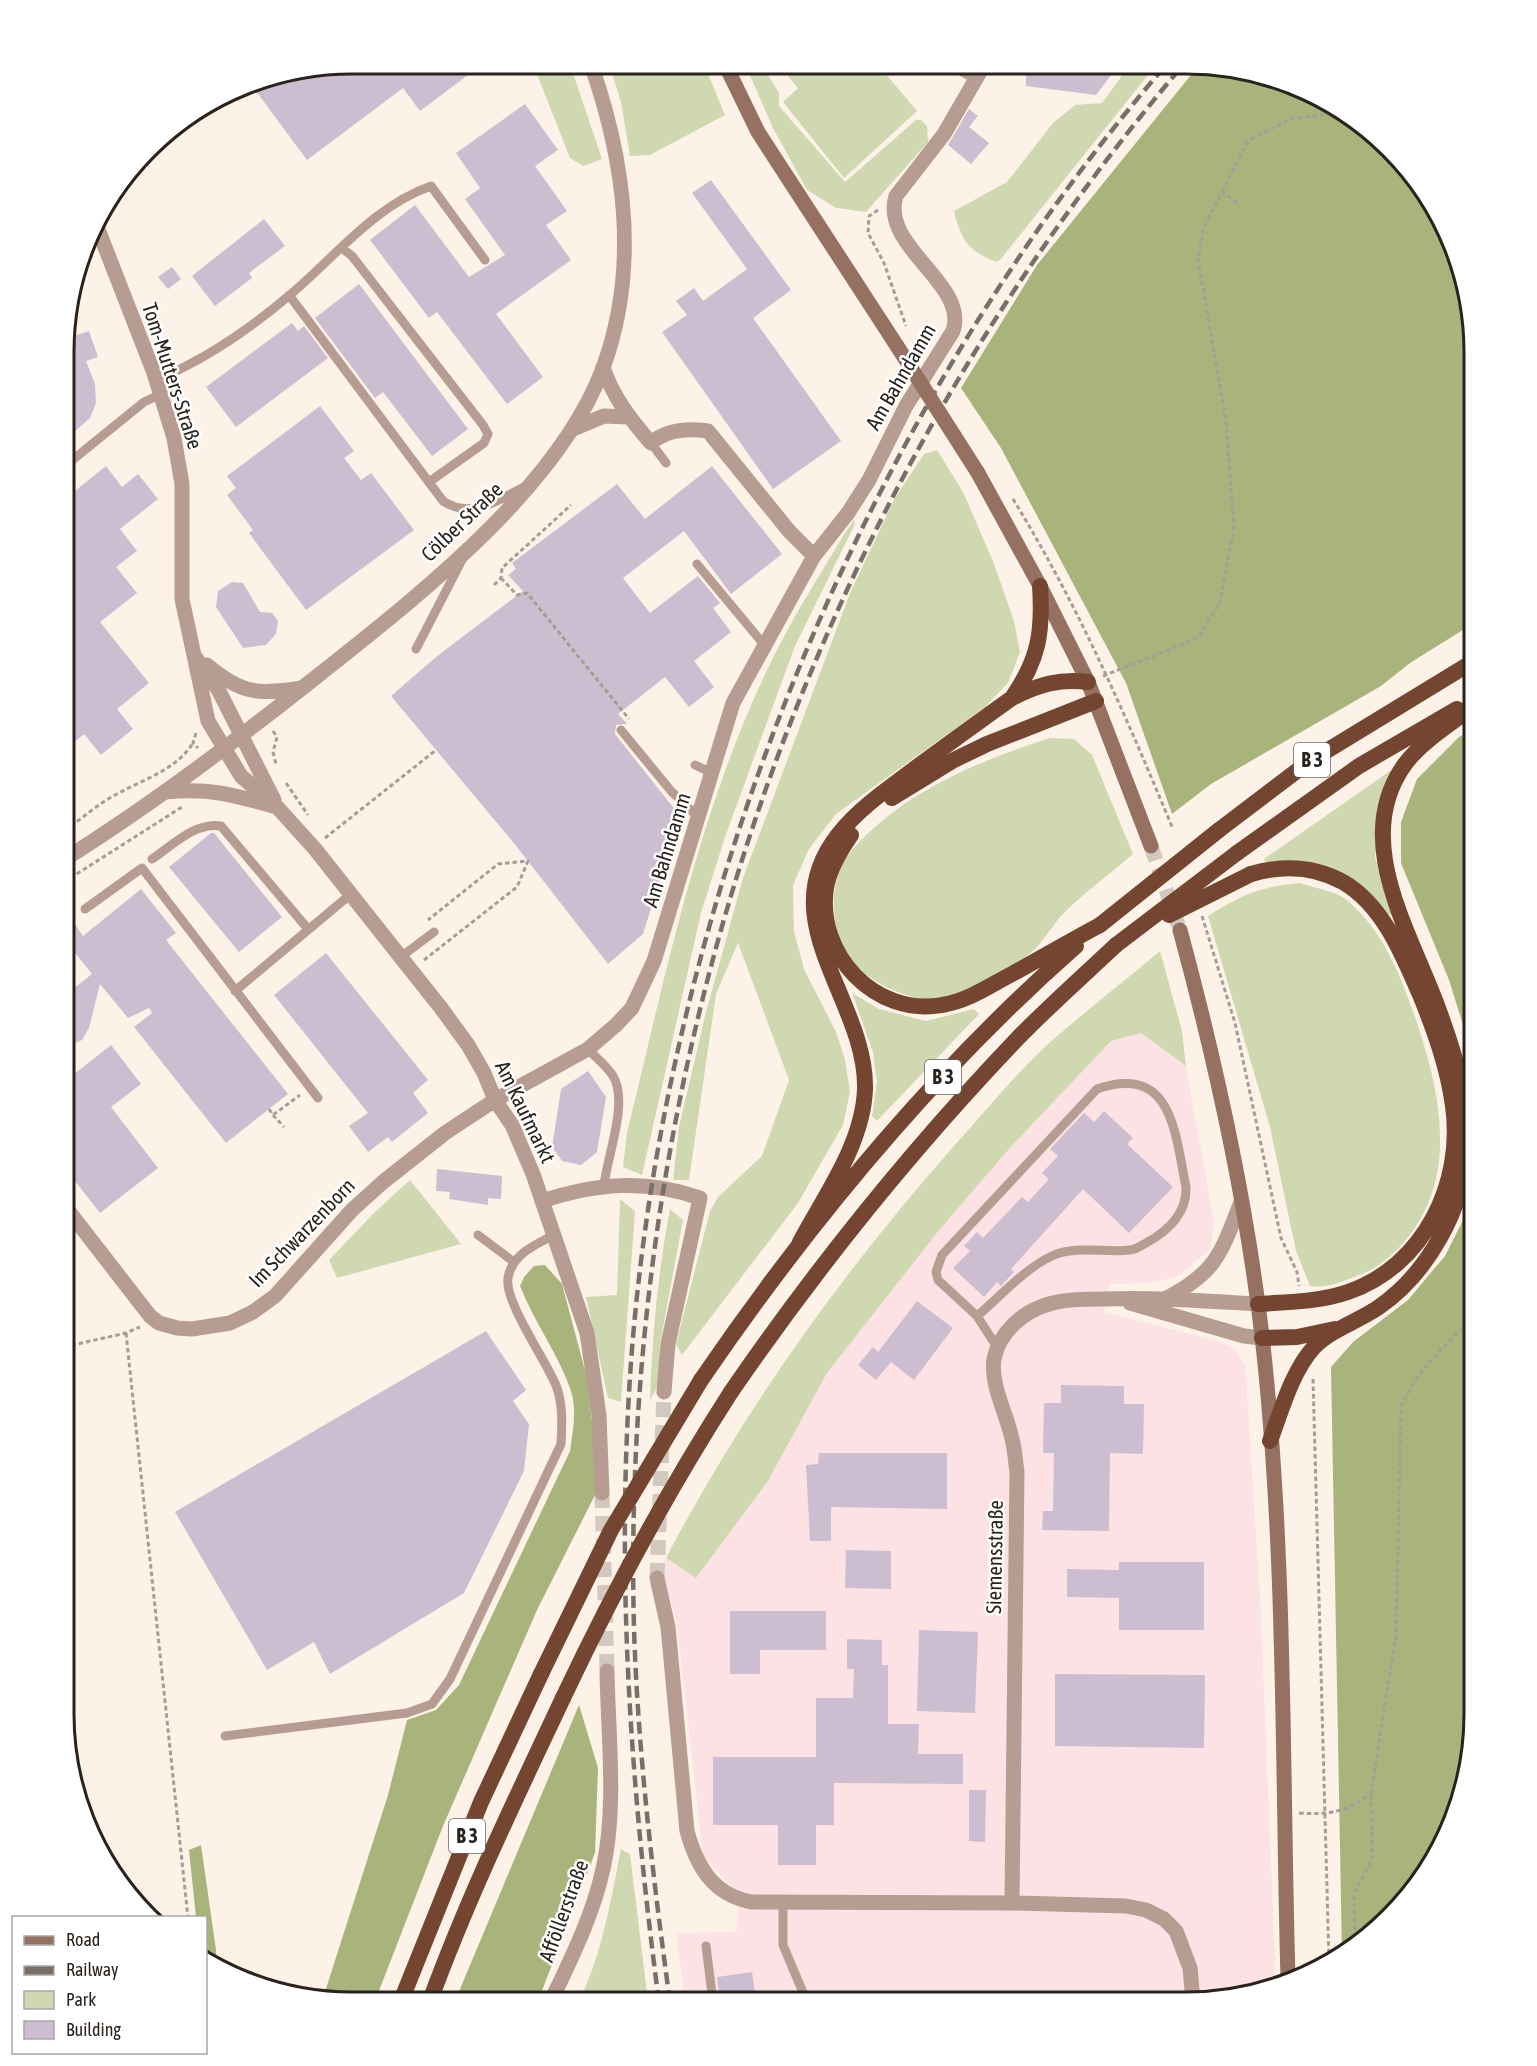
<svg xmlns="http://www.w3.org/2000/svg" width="1537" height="2066" font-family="'Asap Condensed',sans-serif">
  <rect width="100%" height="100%" fill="#fdf2e8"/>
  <path fill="#fde2e5" d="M1141,1033L1186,1066L1214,1221L1211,1248L1179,1276L1151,1283L1110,1284L1104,1312L1218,1341L1234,1348L1245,1364L1260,1594L1276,1982L1186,2003L685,2002L676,1933L736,1932L740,1895L703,1856L677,1623L661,1568L666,1558L696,1578L768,1481L827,1373L940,1229L1009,1149L1111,1041Z"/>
  <path fill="#d0d8b1" d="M533,64H570L602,159L584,166L570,158Z
    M609,64H704L725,115L650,155L630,156L621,102Z
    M745,64H761L779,93V106L845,182L916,120H921L927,126L928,142L866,212L836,208L807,190L773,128Z
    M778,64L878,65L917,111L844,178L783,102L798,88Z
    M1130,65H1156L1000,260L996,262C968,251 961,240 954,211L1007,182L1053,123L1075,105L1102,103Z
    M937,450L963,492L993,561L1014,621L1020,652L1008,683L985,707L836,814L809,849L793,885L794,931L804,969L836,1032L845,1060L850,1092L843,1125L798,1203L682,1355L676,1344L710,1211L718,1197L762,1156L789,1080L738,943L716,994L689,1180H673L679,1127L706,1012L743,878L850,593L895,498L924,454Z
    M854,520L855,524L795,646L725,837L701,913L642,1175L623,1167L627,1133C672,948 710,753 811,589C826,566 838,542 854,520Z
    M1050,738L1074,739L1092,755L1133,854C1109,875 1082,894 1061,916C1052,926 1045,939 1036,948C1016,968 967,994 940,999C910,1004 857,977 844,950C830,922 829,879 849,854C898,794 978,761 1050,738Z
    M1390,771H1396L1377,816L1375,857L1393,916C1382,913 1374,899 1366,891C1338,862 1303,861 1265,862L1264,859Z
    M1300,883C1314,888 1336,891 1347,900C1383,931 1400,974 1415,1017C1440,1089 1460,1177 1405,1241C1393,1255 1379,1267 1362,1274C1345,1280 1329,1289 1310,1286L1296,1251L1270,1127L1208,916C1243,894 1259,887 1300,883Z
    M1160,951L1182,1031L1186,1066L1141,1033L1111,1041L1009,1149L940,1229L827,1373L768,1481L696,1578L666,1558C744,1409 842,1273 953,1147C986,1111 1018,1070 1055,1038C1089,1008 1125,981 1160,951Z
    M852,993L879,1009L926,1021L974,1009L979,1014L877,1121L872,1116L877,1082L873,1052Z
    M410,1180L461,1244L337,1278L329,1260L376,1211Z
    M620,1199L635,1211L621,1402L608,1398L586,1297L617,1295Z
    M670,1209L683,1220L660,1344L659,1384L650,1400C652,1336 658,1272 670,1209Z
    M621,1849L630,1854L648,2001H579C602,1955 611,1899 621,1849Z"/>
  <path fill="#a9b47c" d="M1199,65L1223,66L1346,112L1403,162L1444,224L1474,351V623L1410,663L1381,686L1211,784L1172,814L1126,683L1001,448L961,388L1037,265Z
    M1474,729V1060L1449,980L1401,863V822L1417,779L1459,737Z
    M1474,1192L1473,1734L1459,1808L1425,1875L1375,1932L1342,1954L1331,1367L1353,1342L1408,1300L1445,1256L1467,1212Z
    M545,1265L562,1284L587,1378L596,1456L595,1495L537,1610L443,1826L375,2001H322L388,1795L407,1720L436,1710L459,1685L570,1451C573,1431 577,1410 571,1391C559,1355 534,1322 520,1286L524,1277L534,1266Z
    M579,1705L598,1768L595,1853L538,2001H455Z
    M201,1845L216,1950L217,1964L206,1960V1918L196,1917L189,1850Z"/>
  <path fill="#ccbed0" d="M351,63H484L420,111L403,88L307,160L250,83L258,78Z
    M1026,65H1119L1096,95L1026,86Z
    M525,104L558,150L535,166L567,211L546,225L571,260L496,314L543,377L507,404L437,312L429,318L370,240L415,205L469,277L505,255L465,199L480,188L456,153Z
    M969,109L978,116L969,127L989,143L971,164L948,145Z
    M711,180L791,290L753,318L841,441L773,489L662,332L687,315L676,301L694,288L703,301L747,269L692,193Z
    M264,219L285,246L249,273L252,278L215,306L192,276Z
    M172,267L181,279L168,289L158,277Z
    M359,284L468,429L432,456L383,392L375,398L315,318Z
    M292,323L298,331L304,326L328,358L236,427L206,387Z
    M89,331L98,357L86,361L95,384L96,403L90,418L65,440V339Z
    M320,406L354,451L344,458L361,480L371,473L414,530L306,610L249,533L253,530L227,495L236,488L227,476Z
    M106,466L122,487L138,474L158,499L120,529L137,551L116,567L137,593L100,622L149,683L117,709L133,729L101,755L84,734L65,750V499Z
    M712,466L782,554L731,594L684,531L623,578L650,613L698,576L720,603L713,608L731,632L694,661L714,687L689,707L665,677L618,714L627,724L616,725L615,734L680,816L643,934L608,964L517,847L391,696L436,657L523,591L508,575L516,569L512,563L617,484L645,519Z
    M232,582L243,583L260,612L272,613L278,621L276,634L266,645L243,648L216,607L218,591Z
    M211,833H214L282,917L239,952L169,867Z
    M141,889L176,933L166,940L288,1094L226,1143L134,1027L152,1013L149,1008L128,1018L100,984L89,1028L82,1040L64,1048V996L92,974L64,939V908L83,936Z
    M326,953L428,1080L413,1093L428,1113L392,1142L388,1137L368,1152L349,1126L368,1113L274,995Z
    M111,1045L141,1084L111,1107L158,1168L100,1213L64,1167V1082Z
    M588,1071L606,1097L597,1152L581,1165L562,1161L552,1147L561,1089Z
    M1104,1111L1133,1138L1127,1144L1173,1187L1129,1233L1083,1189L1011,1269L1014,1272L1001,1286L997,1282L984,1297L953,1268L970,1251L964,1246L977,1232L983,1238L1022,1197L1028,1202L1049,1179L1042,1173L1058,1156L1050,1149L1084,1113L1094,1122Z
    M437,1169L502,1176L501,1199L488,1198V1205L449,1199L450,1192L436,1191Z
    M917,1301L953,1328L914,1380L891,1362L876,1380L858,1365L873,1347L878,1352Z
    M486,1331L526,1390L513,1401L529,1424L524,1471L464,1593L330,1674L314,1642L267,1670L175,1512Z
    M1061,1385L1124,1386V1404H1144L1143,1454L1110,1453L1109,1531L1042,1530L1043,1511H1053L1054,1453H1043L1044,1403H1061Z
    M819,1453H947V1509L831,1507V1541H810L806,1465L818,1464Z
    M846,1550L891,1551V1589L845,1588Z
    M1119,1562H1204V1630H1119V1598L1067,1597V1569L1119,1570Z
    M730,1611H826V1650H760V1674H730Z
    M919,1630L978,1632L975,1713L917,1711Z
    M847,1639L882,1640V1665H888V1724H919L918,1754H963V1784L834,1783V1825H816V1865H778V1825H713V1757H816V1698H853L854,1669H847Z
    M1055,1674L1205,1675L1204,1748L1055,1746Z
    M969,1790H986L985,1842L969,1841Z
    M752,1972L756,2002H720L717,1977Z"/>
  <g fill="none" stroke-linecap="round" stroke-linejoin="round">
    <path stroke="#d3c8bf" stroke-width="15" stroke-dasharray="15 8" stroke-linecap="butt" d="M602,1493L607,1671
      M657,1578L664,1392"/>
    <path stroke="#d3c8bf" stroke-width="15" stroke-dasharray="15 8" stroke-linecap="butt" d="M1151,846L1180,930"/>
    <path stroke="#a69d95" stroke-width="3" stroke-dasharray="4.5 3" stroke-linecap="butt" d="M1222,192L1248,141L1290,119L1326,114L1364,128
      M878,210L869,216L868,233L884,263L906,326
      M1013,499C1078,605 1125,714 1173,829
      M501,578L517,595L527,593L629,719
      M494,585L501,578L502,568L571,505
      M1103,676L1198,638L1220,602L1234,528L1226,420L1198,260L1204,227L1222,192L1240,205
      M273,731L277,737L273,752L276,764
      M196,733L193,743L198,748
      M286,783L308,815
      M71,826C86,815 101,802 117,794C144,779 176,770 193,743
      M325,838L436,750
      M1474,870L1471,856L1474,835
      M64,882L182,807
      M1202,916L1235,1023L1281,1238L1297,1272L1299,1286
      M424,960L517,887L528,861L498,864L428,920
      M499,1067L513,1070
      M269,1109L273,1115L300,1095
      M273,1115L284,1127
      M126,1333L188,1918
      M64,1347L126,1333L140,1327
      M1313,1379L1329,1962
      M1299,1813C1328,1815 1349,1812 1371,1793L1396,1636L1401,1407C1420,1365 1444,1348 1474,1316
      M1355,1945L1354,1894L1372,1860L1371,1793"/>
    <path stroke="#b69c91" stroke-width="9" d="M950,65L975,79
      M342,248L352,256L483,425L488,434L484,443L429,482
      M289,295L443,501C472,520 498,500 524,487
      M156,380C205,360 251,328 291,294C336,256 374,206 431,186L485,260
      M651,443L666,463
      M65,466L144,402L161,394
      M697,564L765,646
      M416,649L463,558
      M621,730L671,791L699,818
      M695,765L712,773
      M152,859C173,845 195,822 221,826L308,929
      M85,909L142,868L318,1098
      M402,956L434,932
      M235,991L351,894
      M588,1049C595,1057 607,1066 613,1076C629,1102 607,1156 604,1186
      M478,1235L514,1262
      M977,1316L938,1280L936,1272L942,1255L1097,1089C1173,1063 1175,1134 1186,1187C1187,1214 1168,1231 1146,1243C1141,1246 1135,1250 1130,1250C1105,1253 1076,1245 1052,1256C1025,1268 1000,1297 977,1316L997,1347
      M225,1736L407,1713L432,1704L450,1679L561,1444C562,1425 563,1406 557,1388C548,1363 504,1302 508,1278C512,1254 535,1245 554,1235
      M783,1902V1945L807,2002
      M706,1946L713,2002"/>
    <path stroke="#b69c91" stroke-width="15" d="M96,224L154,373L174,438L182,484V599L208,721L241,776L278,808L315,849L441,1008L468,1045L484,1073L495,1100L512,1125L533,1174L587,1333L599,1415L602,1493
      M603,367C613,397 630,419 651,443C666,430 688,428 708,431L789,531L814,556
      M573,429L604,416L628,417
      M196,658L219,691L274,800
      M207,665C241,694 259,695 302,688
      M165,792C209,788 231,794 273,806
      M542,1201C597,1183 646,1179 700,1198L668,1344L664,1392
      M64,1205L150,1316L159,1323L177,1328L192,1329L230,1323L253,1312L275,1296L352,1210L383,1182L445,1133L495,1100L588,1049L616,1025L632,1008L654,961L733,703L814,556L848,513L869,480L906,406L953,331C969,284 880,247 896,196L944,134L984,65
      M1167,1298C1218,1271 1221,1252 1241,1202
      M1130,1303L1244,1336L1262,1338
      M657,1578L668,1627L687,1831C697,1867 713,1895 752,1902L1012,1903L1126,1906L1146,1910L1164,1919L1176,1931L1190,1968L1193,2001
      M1012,1903L1017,1471C1015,1460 1015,1449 1012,1439C1007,1414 990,1385 994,1359C999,1333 1023,1311 1049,1304C1066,1299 1085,1299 1103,1299C1155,1297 1206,1301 1258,1304
      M551,2001C571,1959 593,1915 603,1869C617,1808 608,1734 607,1671"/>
    <path stroke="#b69c91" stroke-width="15" d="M65,859C154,803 238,739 320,674C418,596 559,487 603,368C640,267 625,162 591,64"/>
    <path stroke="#967161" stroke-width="15" d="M725,64L758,132L897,346
      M978,473L1040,586L1088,682L1151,846
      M1180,930C1216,1063 1246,1199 1262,1336C1286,1549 1282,1765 1288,1979"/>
    <path stroke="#744632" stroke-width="16" d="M1014,697C1038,685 1060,678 1088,682
      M892,798L954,760L987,744L1096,701
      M1219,830L1310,761L1474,661
      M851,835C840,851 829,869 826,888C816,954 875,1017 942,1005C968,1001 989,986 1012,974C1041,958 1070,941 1100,925
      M1237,853L1359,766L1457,709
      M1251,874C1282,865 1314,866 1343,882C1384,906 1403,956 1421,997C1435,1032 1448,1068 1453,1106C1464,1183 1424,1266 1348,1292C1319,1302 1288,1302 1258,1304
      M800,1242C825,1195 863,1144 865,1089C867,1000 770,922 838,835C859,808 889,788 917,767C948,744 980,721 1012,698C1039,659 1043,632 1040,586
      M1262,1338L1297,1337L1335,1329
      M701,1380C809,1222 933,1072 1076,946
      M731,1392C817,1267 912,1149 1017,1039C1049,1006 1083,976 1116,945
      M1270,1441C1282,1409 1291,1373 1314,1347C1332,1329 1359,1321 1379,1307C1428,1273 1464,1208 1467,1149C1469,1100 1455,1054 1438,1008C1411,933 1350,840 1405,764C1422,741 1451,724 1474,706
      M401,2001L481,1802L541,1674
      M430,2001C468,1897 516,1798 563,1698"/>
    <path stroke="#776f68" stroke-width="4.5" stroke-dasharray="12 6" stroke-linecap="butt" d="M659,2002C630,1784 615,1568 632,1349C669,891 865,413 1166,65
      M670,2002C653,1878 638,1753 634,1629C619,1054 811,504 1183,65"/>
    <path stroke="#967161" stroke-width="15" d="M897,346L978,473"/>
    <path stroke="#744632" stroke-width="16" d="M1169,915L1251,874
      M1100,925L1219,830
      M1116,945L1237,853
      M541,1674L611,1530L701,1380
      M563,1698C613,1592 668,1490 731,1392"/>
  </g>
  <g text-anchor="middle" stroke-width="5" stroke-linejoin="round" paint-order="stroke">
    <g fill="#fff" stroke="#696461" stroke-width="1.5">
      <rect x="1294" y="743" width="36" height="34" rx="4.5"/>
      <rect x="925" y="1060" width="36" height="34" rx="4.5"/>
      <rect x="449" y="1819" width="36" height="34" rx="4.5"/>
    </g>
    <g font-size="20" font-weight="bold" fill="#29221d">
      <text x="1312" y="767">B 3</text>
      <text x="943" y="1084">B 3</text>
      <text x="467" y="1843">B 3</text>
    </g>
    <g font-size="21" fill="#29221d" stroke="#fff">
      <text transform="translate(172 376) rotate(72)" y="7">Tom-Mutters-Straße</text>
      <text transform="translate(901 377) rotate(-60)" y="7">Am Bahndamm</text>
      <text transform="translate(462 522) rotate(-44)" y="7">Cölber Straße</text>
      <text transform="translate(667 850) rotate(-73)" y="7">Am Bahndamm</text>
      <text transform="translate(525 1112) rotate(64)" y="7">Am Kaufmarkt</text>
      <text transform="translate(302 1233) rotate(-46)" y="7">Im Schwarzenborn</text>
      <text transform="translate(995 1557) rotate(-89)" y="7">Siemensstraße</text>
      <text transform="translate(564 1911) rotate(-70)" y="7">Afföllerstraße</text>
    </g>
  </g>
  <path d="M0 0H1537V2066H0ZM352 74H1186A278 278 0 0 1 1464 352V1714A278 278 0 0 1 1186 1992H352A278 278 0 0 1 74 1714V352A278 278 0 0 1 352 74Z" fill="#fff" fill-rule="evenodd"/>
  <path fill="none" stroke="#29221d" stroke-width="3" d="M352 74H1186A278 278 0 0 1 1464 352V1714A278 278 0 0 1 1186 1992H352A278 278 0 0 1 74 1714V352A278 278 0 0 1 352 74Z"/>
  <rect x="12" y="1916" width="195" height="138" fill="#ffffff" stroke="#a9a7a5" stroke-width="1.5"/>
  <rect x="24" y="1936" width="30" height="9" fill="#967161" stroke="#a9a7a5" stroke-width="1.5"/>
  <text x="66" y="1946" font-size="18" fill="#29221d">Road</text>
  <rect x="24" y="1966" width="30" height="9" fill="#776f68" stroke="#a9a7a5" stroke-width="1.5"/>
  <text x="66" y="1976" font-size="18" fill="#29221d">Railway</text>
  <rect x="24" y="1991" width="30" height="18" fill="#d0d8b1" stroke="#a9a7a5" stroke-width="1.5"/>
  <text x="66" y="2006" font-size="18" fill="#29221d">Park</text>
  <rect x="24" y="2021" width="30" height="18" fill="#ccbed0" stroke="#a9a7a5" stroke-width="1.5"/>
  <text x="66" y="2036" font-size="18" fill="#29221d">Building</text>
</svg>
